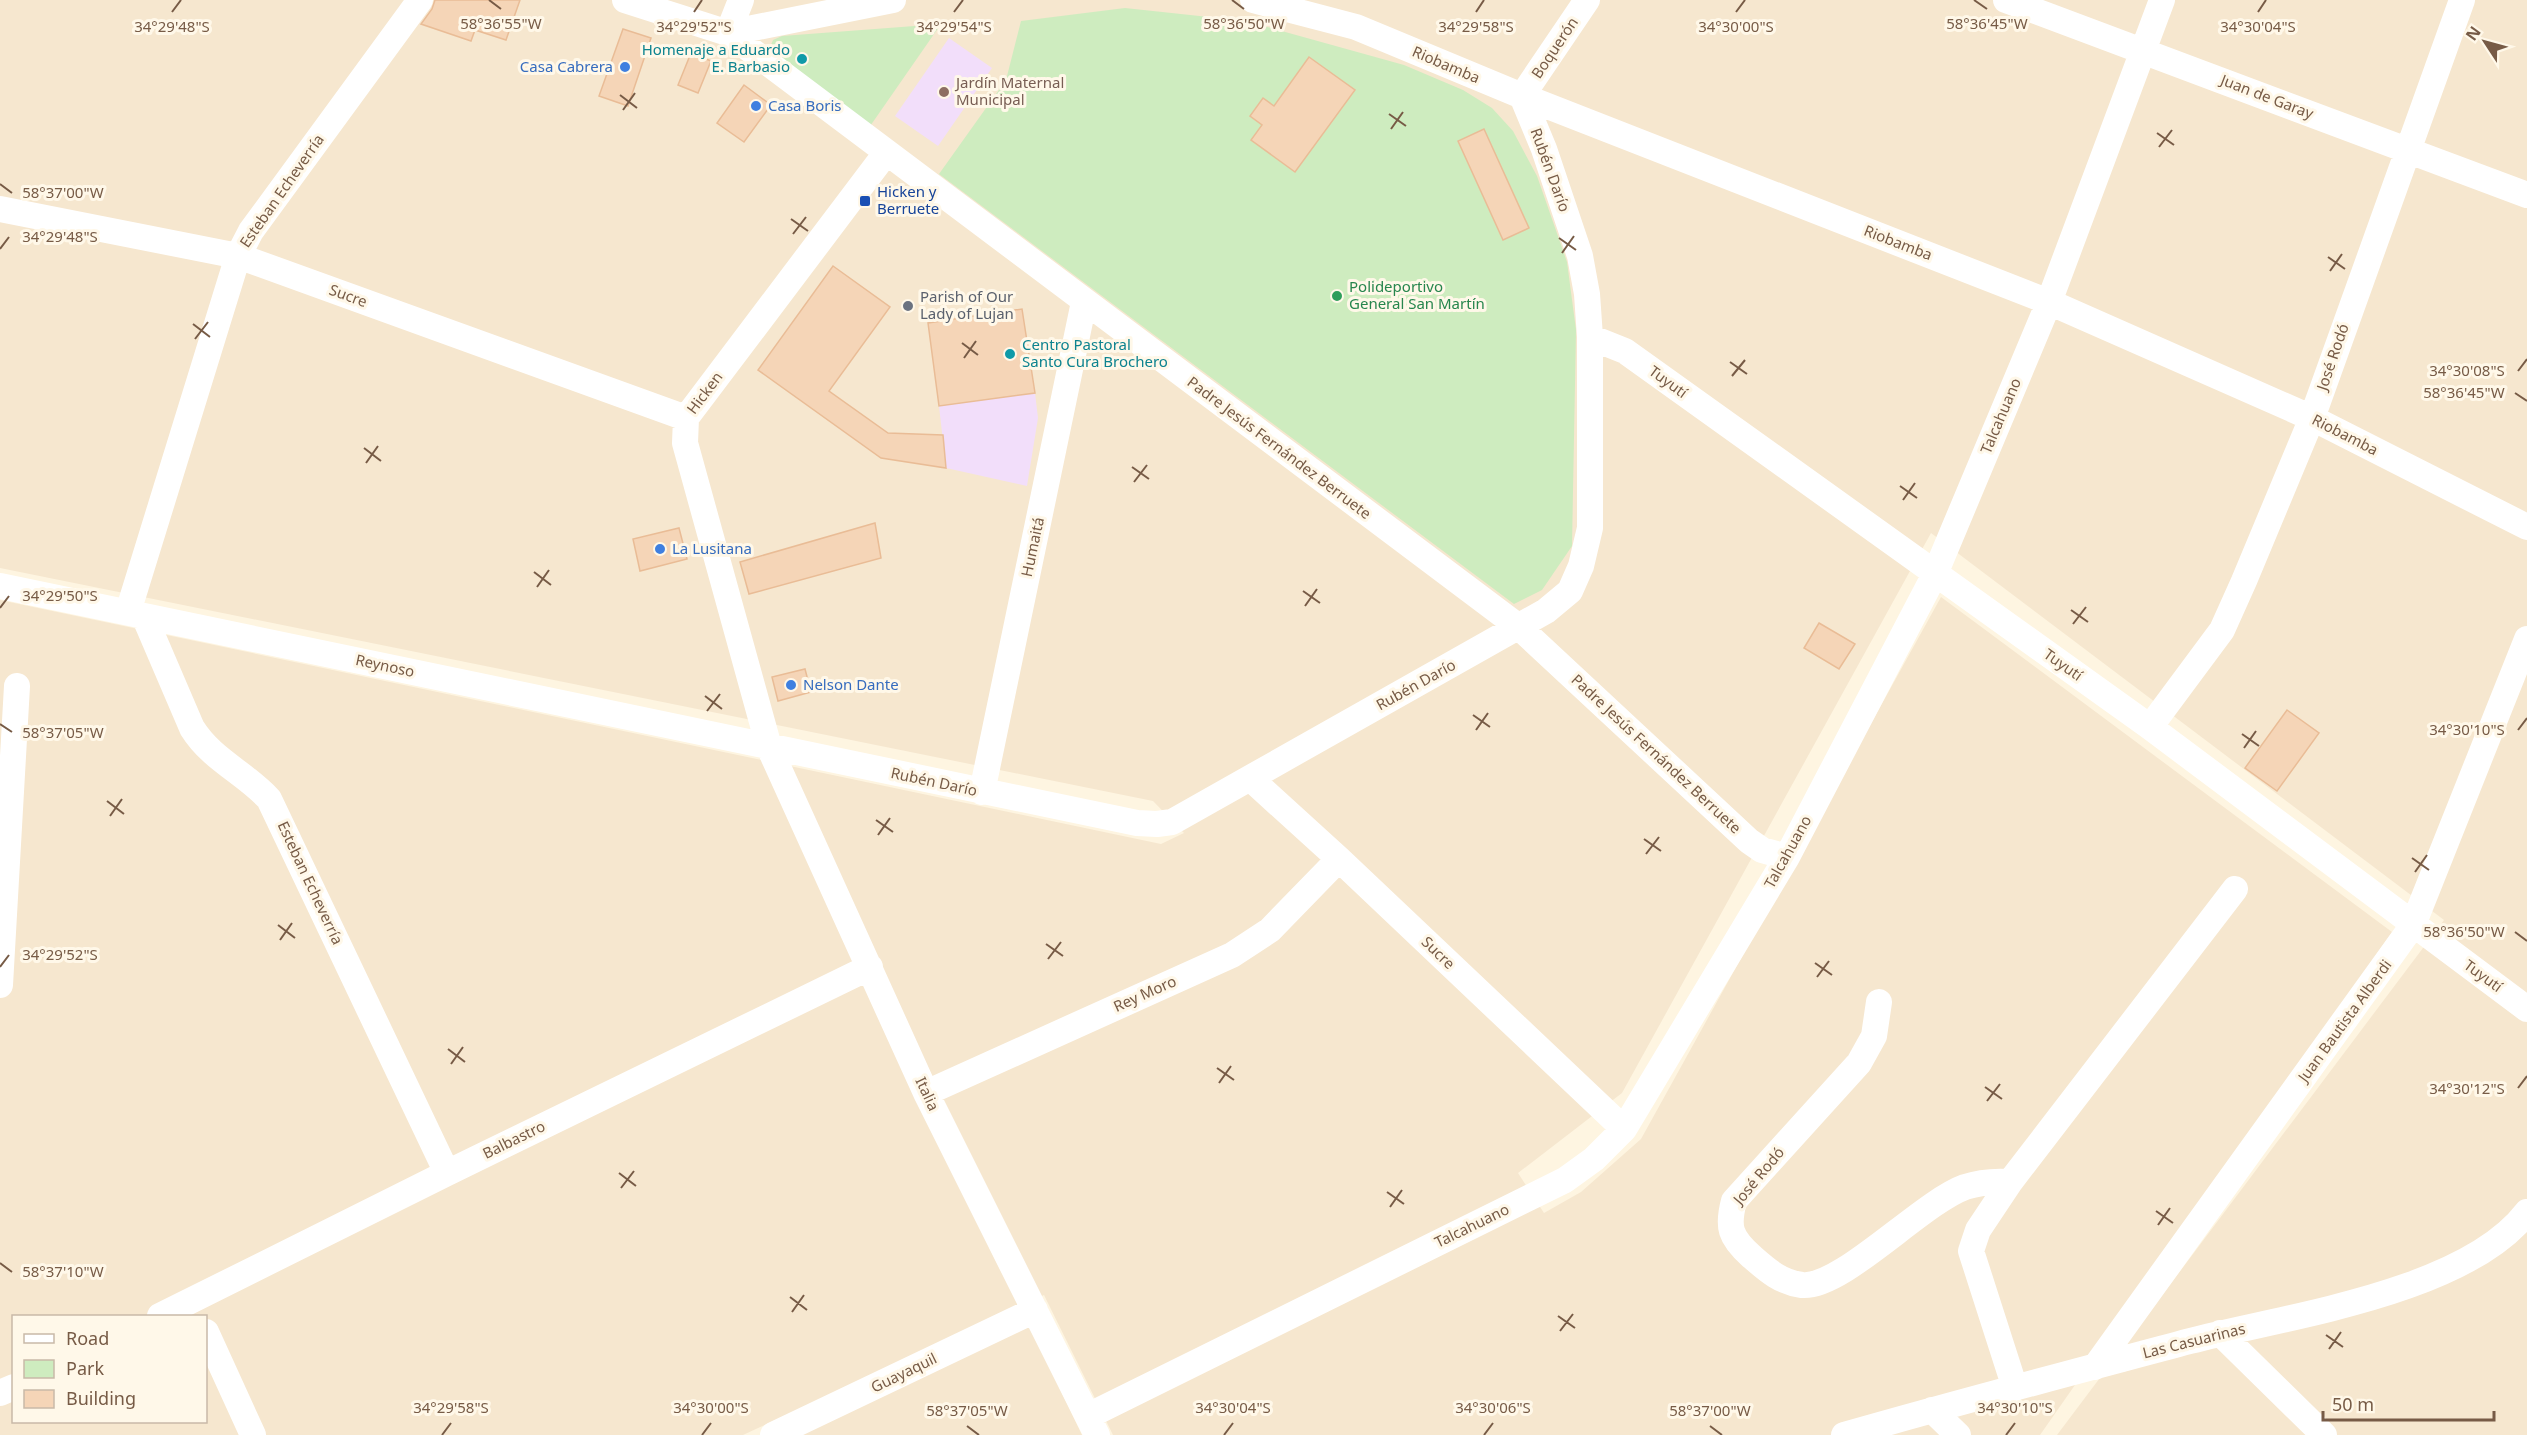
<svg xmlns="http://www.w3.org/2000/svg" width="2527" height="1435" font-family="'Noto Sans',sans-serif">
  <rect width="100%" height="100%" fill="#fef5e1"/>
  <path fill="#f6e7cf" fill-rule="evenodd" d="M0,0H2527V1435H2057L2444,920L1931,533L1622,1093L1518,1173L1544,1213L1581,1192L1641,1139L1941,597L2392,932L2040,1435H1113L1044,1295L743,1435H0V600L1161,844L1184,833L1153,801L0,568ZM14,1316H206V1422H14Z
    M1030,1326L1082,1435H801Z"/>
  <path fill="#f2defa" d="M949,38L992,68L938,146L895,116Z
    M1035,393L1038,418L1027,486L946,468L939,406Z"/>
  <path fill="#ceecbf" d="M1125,8L1246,21L1404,65L1463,90L1492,108L1513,131L1537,176L1567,262L1576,330L1572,546L1542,590L1514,604L939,174L1006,80L1021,21Z
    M941,24L866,132L768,52L773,40L782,36Z"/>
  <path fill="#f5d5b7" stroke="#e9bc96" stroke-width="1.5" d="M435,0H520L506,40L475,30L471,41L421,24L432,9Z
    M623,29L651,38L628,106L599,96Z
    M691,53L711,61L698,93L678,85Z
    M1309,57L1355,90L1295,172L1251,140L1262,125L1250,116L1263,98L1274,106Z
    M744,85L771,105L744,142L717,123Z
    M1484,129L1529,228L1503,240L1458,141Z
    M833,266L890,307L829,391L888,433L943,435L946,468L881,458L758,370Z
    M1022,309L1035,393L939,406L928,323Z
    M875,523L881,558L749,594L740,562Z
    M679,528L687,559L640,571L633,539Z
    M1819,623L1855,644L1839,669L1804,648Z
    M805,669L811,692L778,701L772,677Z
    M2287,710L2319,733L2277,791L2245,768Z"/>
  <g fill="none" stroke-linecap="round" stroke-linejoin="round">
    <path stroke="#fff" stroke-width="26" d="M625,0L728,33L893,0
      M1253,0L1356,27L1522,96L2049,302L2312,418L2527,527
      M2006,0L2527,195
      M728,33L1519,627L1749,841L1762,850L1787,857
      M728,33L741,0
      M1522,96L1587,0
      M886,153L686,418L685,443L769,747L926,1093L1097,1435
      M0,209L238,256L686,418
      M1590,337L1625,351L2150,727L2527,1009
      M0,586L1137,823L1157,824L1172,822L1546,611L1570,591L1581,566L1590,528V337L1587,294L1580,256L1544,149L1522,96
      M128,612L238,256L251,231L420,0
      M144,616L192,728C212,760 244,772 269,799L447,1173
      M2150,727L2222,630L2244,581L2312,418L2462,0
      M1251,779L1339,859L1624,1129
      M982,792L1084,302
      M0,985L17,686
      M1879,1002L1874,1036L1859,1063L1734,1201C1727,1227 1730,1237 1751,1256C1767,1270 1780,1282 1802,1285C1841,1289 1921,1203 1965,1187C1980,1182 1995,1181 2010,1182
      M926,1093L1232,955L1270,930L1339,859
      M160,1316L447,1173L870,967
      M206,1332L253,1435
      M2220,1333L2324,1435
      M2095,1367L2413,925L2527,639
      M2015,1388L1971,1251L1978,1230L2010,1182L2235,889
      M0,1393L14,1387
      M1932,1410L1958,1435
      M1088,1416L1565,1180L1594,1159L1624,1129L1787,857L1935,574L2049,302L2162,0
      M773,1435L1035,1310
      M1844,1435C1959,1402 2074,1372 2190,1341C2286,1316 2465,1293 2527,1212"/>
  </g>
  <path fill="none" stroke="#775b46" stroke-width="2" d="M489,0L501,9M1232,0L1244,9M1974,0L1987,9M172,12L181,0M694,12L702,0M954,12L963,0M1476,12L1484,0M1736,12L1745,0M2258,12L2266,0M620,95L637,108M623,110L635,93M1389,114L1406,126M1391,129L1403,112M2157,133L2174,145M2159,147L2172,130M0,184L12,193M791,219L808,231M793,234L806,217M1559,238L1576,250M0,249L9,237M1562,253L1574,236M2328,257L2345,269M2330,271L2342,254M193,324L210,337M195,339L208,322M962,343L978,355M964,358L976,341M1730,362L1747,374M2518,371L2527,359M1732,376L1745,360M2515,393L2527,401M364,448L381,461M366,463L378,446M1132,467L1149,479M1134,482L1147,465M1900,486L1917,498M1903,500L1915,483M534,572L551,585M537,587L549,570M1303,591L1320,603M1305,606L1317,589M0,608L9,596M2071,610L2088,622M2073,624L2086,607M705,696L722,709M707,711L720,694M1473,715L1490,727M0,724L12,732M1476,730L1488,713M2518,730L2527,718M2242,734L2259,746M2244,748L2256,731M107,801L124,814M110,816L122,799M876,820L893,832M878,835L890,818M1644,839L1661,851M1646,854L1659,837M2412,858L2429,870M2415,872L2427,855M278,925L295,938M2515,932L2527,941M280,940L292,923M1046,944L1063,956M1048,959L1061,942M1815,963L1832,975M0,967L9,955M1817,977L1829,961M448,1049L465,1062M451,1064L463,1047M1217,1068L1234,1080M1219,1083L1231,1066M1985,1087L2002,1099M2518,1088L2527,1076M1987,1101L2000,1084M619,1173L636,1186M621,1188L634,1171M1387,1192L1404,1204M1390,1207L1402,1190M2156,1211L2173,1223M2158,1225L2170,1208M0,1263L12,1272M790,1297L807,1310M792,1312L804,1295M1558,1316L1575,1328M1560,1331L1573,1314M2326,1335L2343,1347M2329,1349L2341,1332M967,1426L979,1435M1710,1426L1722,1435M442,1435L451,1423M702,1435L711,1423M1224,1435L1233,1423M1484,1435L1493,1423M2006,1435L2015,1423"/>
  <g fill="#0f9aa8" stroke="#fff8e9" stroke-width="2">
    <circle cx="802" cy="59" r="6"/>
    <circle cx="1010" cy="354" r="6"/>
  </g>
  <g fill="#3f7fe0" stroke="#fff8e9" stroke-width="2">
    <circle cx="625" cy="67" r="6"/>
    <circle cx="756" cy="106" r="6"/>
    <circle cx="660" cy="549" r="6"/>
    <circle cx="791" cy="685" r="6"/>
  </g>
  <circle fill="#8d6e63" stroke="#fff8e9" stroke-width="2" cx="944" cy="92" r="6"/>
  <rect fill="#1a4fb4" stroke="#fff8e9" stroke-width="2" x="859" y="195" width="12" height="12" rx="3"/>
  <circle fill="#2e9e5b" stroke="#fff8e9" stroke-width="2" cx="1337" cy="296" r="6"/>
  <circle fill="#6b7280" stroke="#fff8e9" stroke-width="2" cx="908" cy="306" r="6"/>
  <g text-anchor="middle" stroke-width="6" stroke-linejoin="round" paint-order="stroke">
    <g font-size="15" fill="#775b46" stroke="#fff8e9">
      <text transform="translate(1555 48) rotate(-56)" y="5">Boquerón</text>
      <text transform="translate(1446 65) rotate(23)" y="5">Riobamba</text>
      <text transform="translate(2267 97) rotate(21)" y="5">Juan de Garay</text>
      <text transform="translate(1550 170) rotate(70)" y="5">Rubén Darío</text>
      <text transform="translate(282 191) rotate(-55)" y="5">Esteban Echeverría</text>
      <text transform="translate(1898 243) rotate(21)" y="5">Riobamba</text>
      <text transform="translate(348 296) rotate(20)" y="5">Sucre</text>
      <text transform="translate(2333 357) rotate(-71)" y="5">José Rodó</text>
      <text transform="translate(1668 382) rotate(36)" y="5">Tuyutí</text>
      <text transform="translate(705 393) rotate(-53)" y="5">Hicken</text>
      <text transform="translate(2001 416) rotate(-67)" y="5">Talcahuano</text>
      <text transform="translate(2345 435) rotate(27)" y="5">Riobamba</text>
      <text transform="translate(1279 448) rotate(37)" y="5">Padre Jesús Fernández Berruete</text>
      <text transform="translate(1033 547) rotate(-78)" y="5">Humaitá</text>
      <text transform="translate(2063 665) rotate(35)" y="5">Tuyutí</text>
      <text transform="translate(385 666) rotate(12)" y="5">Reynoso</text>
      <text transform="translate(1416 685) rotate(-29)" y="5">Rubén Darío</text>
      <text transform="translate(1656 754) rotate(43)" y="5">Padre Jesús Fernández Berruete</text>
      <text transform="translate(934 782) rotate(12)" y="5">Rubén Darío</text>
      <text transform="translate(1788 852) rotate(-61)" y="5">Talcahuano</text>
      <text transform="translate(310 883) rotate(65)" y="5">Esteban Echeverría</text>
      <text transform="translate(1438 953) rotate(44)" y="5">Sucre</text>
      <text transform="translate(2483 976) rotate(36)" y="5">Tuyutí</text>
      <text transform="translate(1145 994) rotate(-24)" y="5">Rey Moro</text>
      <text transform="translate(2345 1021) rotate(-54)" y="5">Juan Bautista Alberdi</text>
      <text transform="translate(927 1094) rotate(65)" y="5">Italia</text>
      <text transform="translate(514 1140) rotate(-26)" y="5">Balbastro</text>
      <text transform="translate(1759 1176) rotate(-50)" y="5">José Rodó</text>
      <text transform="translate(1472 1226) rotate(-26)" y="5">Talcahuano</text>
      <text transform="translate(2194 1341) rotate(-14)" y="5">Las Casuarinas</text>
      <text transform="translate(904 1373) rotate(-26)" y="5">Guayaquil</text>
    </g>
    <g font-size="15" fill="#0d838f" stroke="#fff8e9" text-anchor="end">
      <text x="790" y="55">Homenaje a Eduardo<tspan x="790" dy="17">E. Barbasio</tspan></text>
      <text x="1022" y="350" text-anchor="start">Centro Pastoral<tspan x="1022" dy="17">Santo Cura Brochero</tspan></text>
    </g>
    <g font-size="15" fill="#366cbe" stroke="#fff8e9" text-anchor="start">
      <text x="613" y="72" text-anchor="end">Casa Cabrera</text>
      <text x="768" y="111">Casa Boris</text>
      <text x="672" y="554">La Lusitana</text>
      <text x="803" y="690">Nelson Dante</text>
    </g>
    <g font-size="15" fill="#785e54" stroke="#fff8e9" text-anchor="start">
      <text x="956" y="88">Jardín Maternal<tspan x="956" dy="17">Municipal</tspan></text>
    </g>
    <g font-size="15" fill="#164399" stroke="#fff8e9" text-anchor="start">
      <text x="877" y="197">Hicken y<tspan x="877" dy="17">Berruete</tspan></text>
    </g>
    <g font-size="15" fill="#27864d" stroke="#fff8e9" text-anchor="start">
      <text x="1349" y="292">Polideportivo<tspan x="1349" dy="17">General San Martín</tspan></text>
    </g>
    <g font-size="15" fill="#5b616d" stroke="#fff8e9" text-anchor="start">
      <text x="920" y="302">Parish of Our<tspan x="920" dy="17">Lady of Lujan</tspan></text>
    </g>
  </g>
  <g font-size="15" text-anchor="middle" fill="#775b46" stroke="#fff8e9" stroke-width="6" stroke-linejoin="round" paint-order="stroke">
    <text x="501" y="29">58°36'55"W</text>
    <text x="1244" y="29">58°36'50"W</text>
    <text x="1987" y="29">58°36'45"W</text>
    <text x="172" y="32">34°29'48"S</text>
    <text x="694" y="32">34°29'52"S</text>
    <text x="954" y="32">34°29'54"S</text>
    <text x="1476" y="32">34°29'58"S</text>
    <text x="1736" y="32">34°30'00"S</text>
    <text x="2258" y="32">34°30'04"S</text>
    <text x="63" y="198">58°37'00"W</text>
    <text x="60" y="242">34°29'48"S</text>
    <text x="2467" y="376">34°30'08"S</text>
    <text x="2464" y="398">58°36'45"W</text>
    <text x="60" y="601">34°29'50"S</text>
    <text x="2467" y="735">34°30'10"S</text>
    <text x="63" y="738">58°37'05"W</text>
    <text x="2464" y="937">58°36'50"W</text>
    <text x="60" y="960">34°29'52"S</text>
    <text x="2467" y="1094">34°30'12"S</text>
    <text x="63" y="1277">58°37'10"W</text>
    <text x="451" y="1413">34°29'58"S</text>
    <text x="711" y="1413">34°30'00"S</text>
    <text x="1233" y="1413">34°30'04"S</text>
    <text x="1493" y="1413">34°30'06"S</text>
    <text x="2015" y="1413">34°30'10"S</text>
    <text x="967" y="1416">58°37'05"W</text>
    <text x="1710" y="1416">58°37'00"W</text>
  </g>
  <rect x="12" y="1315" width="195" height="108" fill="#fff8e9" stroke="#c9b9a8" stroke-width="1.5"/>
  <rect x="24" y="1334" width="30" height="9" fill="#ffffff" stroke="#c9b9a8" stroke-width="1.5"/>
  <text x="66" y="1345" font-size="18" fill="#775b46">Road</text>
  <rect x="24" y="1360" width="30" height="18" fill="#ceecbf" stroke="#c9b9a8" stroke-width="1.5"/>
  <text x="66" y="1375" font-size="18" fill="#775b46">Park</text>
  <rect x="24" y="1390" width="30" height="18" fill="#f5d5b7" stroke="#c9b9a8" stroke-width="1.5"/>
  <text x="66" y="1405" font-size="18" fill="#775b46">Building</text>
  <g transform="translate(2485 42) rotate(306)" stroke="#fff8e9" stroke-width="4.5" paint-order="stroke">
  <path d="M0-4.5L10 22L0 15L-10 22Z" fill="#775b46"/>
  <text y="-9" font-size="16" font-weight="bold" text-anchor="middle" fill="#775b46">N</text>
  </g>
  <path d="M2323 1411v9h171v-9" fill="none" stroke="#775b46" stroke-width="3"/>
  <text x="2332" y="1411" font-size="18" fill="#775b46" stroke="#fff8e9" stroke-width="4.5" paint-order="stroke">50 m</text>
</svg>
